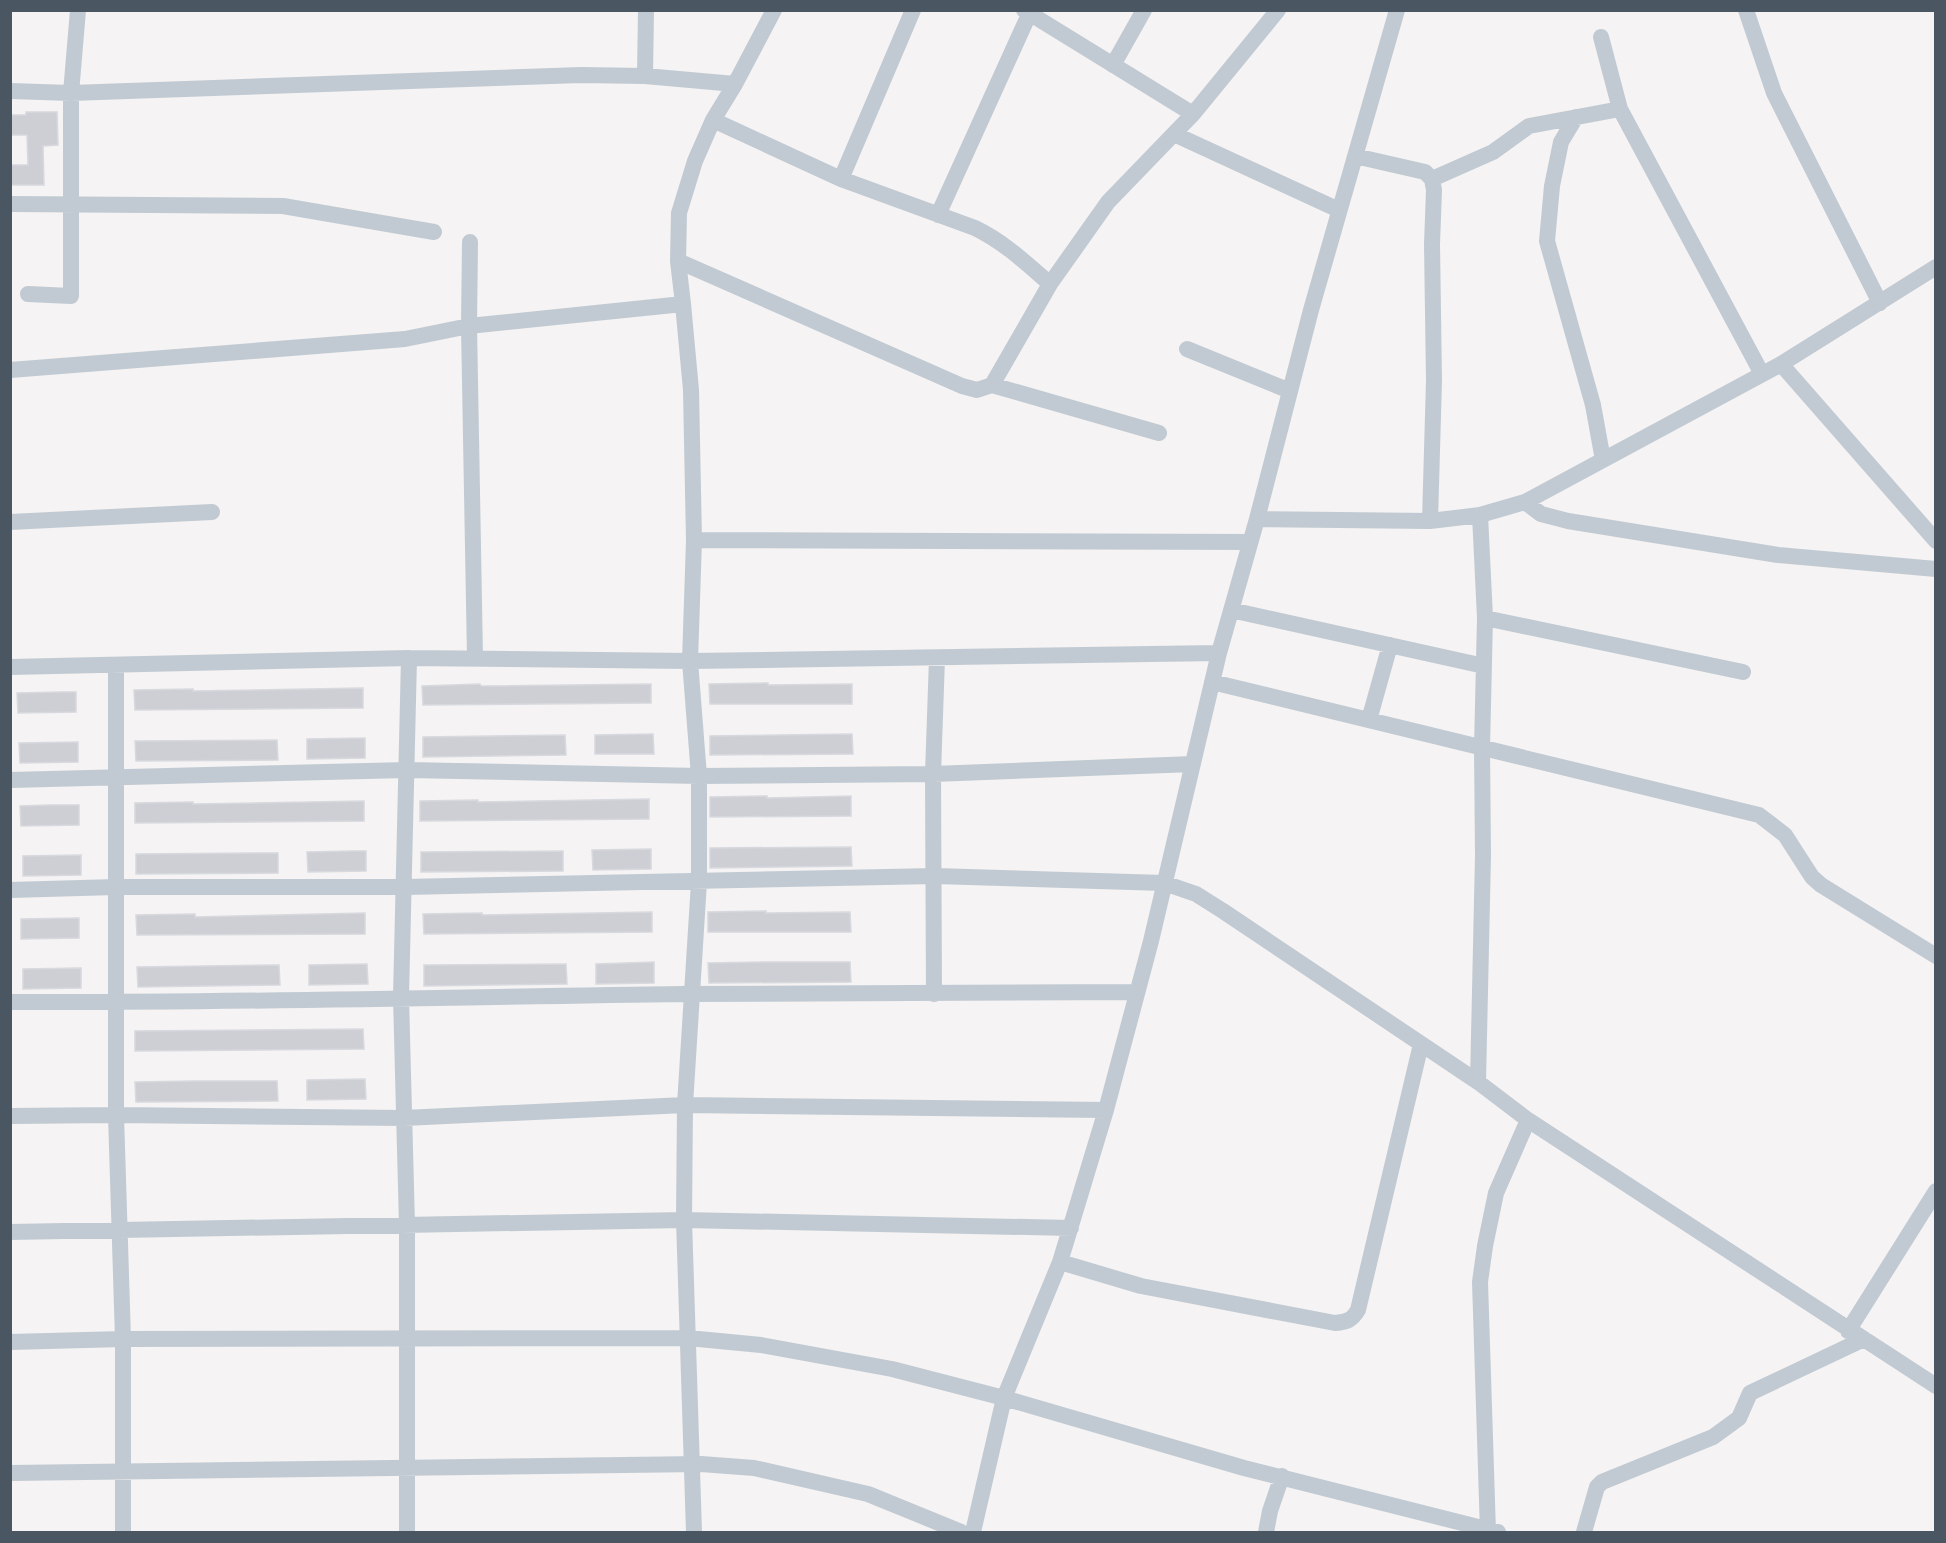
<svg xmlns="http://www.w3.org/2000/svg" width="1946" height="1543" font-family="'PT Sans Narrow',sans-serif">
  <rect width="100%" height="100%" fill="#f5f3f3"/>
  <path fill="#cdcfd5" stroke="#d7d9de" stroke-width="1.5" d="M26,112H57L58,145L43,146L44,185H10V165H28L27,135H10V115H26Z
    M768,683V685L852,684V704H710L709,684Z
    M480,684L481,686L651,684V703L423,705L422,686Z
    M363,688V708L135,710L134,690L193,689V691Z
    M60,692H76V712L18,713L17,693Z
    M653,734L654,754H595V735Z
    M852,734L853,754L710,755V736Z
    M565,735L566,755L423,757V737Z
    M365,738V758L307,759V739Z
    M277,740L278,760L136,761L135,741Z
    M78,742V762L20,763L19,743Z
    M767,796V798L851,796V816L710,817V797Z
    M649,799V819L420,821V801L478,800V802Z
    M364,801V821L135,823V803L193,802V804Z
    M50,805H79V825L21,826L20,806Z
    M851,847L852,866L710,868V848Z
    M651,849V869L593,870L592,850Z
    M351,851H366V871L308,872L307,852Z
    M563,851V871L421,872V852Z
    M263,853H278V873L136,874V854Z
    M81,855V875L23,876V856Z
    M766,911V913L850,912L851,932H708V912Z
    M652,912V932L424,934L423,914L482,913V915Z
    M365,913V934L137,935L136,915L195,914V917Z
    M79,918V938L21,939V919Z
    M654,962V983L596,984V964Z
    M767,962H850L851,982L709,983L708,963Z
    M367,964L368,984L309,985V965Z
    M566,964L567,984L424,986V965Z
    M279,965L280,985L138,987L137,967Z
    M81,968V988L23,989V969Z
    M363,1029L364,1049L135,1051V1031Z
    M365,1079L366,1099L307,1100V1080Z
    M194,1081H277L278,1101L136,1102L135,1082Z"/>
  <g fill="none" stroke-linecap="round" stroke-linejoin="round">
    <path stroke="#c1cad2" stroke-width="16" d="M1746,10L1774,93L1880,303
      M1601,37L1620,109L1762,374
      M1113,65L1144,10
      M645,76L646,10
      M10,91L71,93L581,75L645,76L735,84
      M1193,114L1278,10
      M1576,117L1561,142L1552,186L1547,241L1593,405L1603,460
      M713,120L841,179L975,228C1004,242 1026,263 1050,284
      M1174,134L1339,210
      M1355,156L1425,172L1432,179L1434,190L1432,244L1434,380L1430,521
      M841,179L913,10
      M1432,179L1493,152L1529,126L1620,109
      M10,204L283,206L434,232
      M938,215L1031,10
      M470,242L469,326L475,658
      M678,261L962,386L977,390L992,385L1050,284L1108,202L1193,114L1024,10
      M28,294L71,296V93L78,10
      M683,304L678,261L679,213L695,161L713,120L735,84L774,10
      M1187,349L1290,391
      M1781,364L1936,541
      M10,370L405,339L469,326L683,304L691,390L694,540L690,661L699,776V882L685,1105L684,1220L694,1532
      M992,385L1159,433
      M1525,502L1541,514L1568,521L1778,555L1936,569
      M1257,519L1430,521L1480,515L1525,502L1781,364L1936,267
      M10,522L212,512
      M694,540L1250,542
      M1231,610L1484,666
      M1485,618L1743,672
      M116,665V1115L123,1339V1532
      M10,667L409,658L690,661L1219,653
      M1212,682L1759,815L1785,835L1812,877L1821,885L1936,956
      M1369,720L1390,645
      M10,780L407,770L699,776L933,774L1193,764
      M10,890L116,887H405L935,876L1164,883L1196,894L1223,911L1478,1082L1528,1120L1936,1386
      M934,994L933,774L937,658
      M10,1002C235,1003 460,997 684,994C835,992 986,994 1137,992
      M1478,1082L1483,855L1482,748L1485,618L1480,515
      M10,1116L116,1115L404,1118L685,1105L1106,1110
      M10,1232L684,1220L1071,1228
      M1060,1262L1141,1286L1335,1323C1347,1322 1352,1320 1358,1310L1421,1044
      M1848,1331L1936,1191
      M10,1342L123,1339L688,1338L761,1345L892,1369L1004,1398L1244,1468L1498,1532
      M10,1473L701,1464L754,1468L868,1494L961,1532
      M407,1532V1225L401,997L409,658
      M973,1532L1004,1398L1060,1262L1106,1110L1151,941L1219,653L1257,519L1311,310L1397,10
      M1266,1532L1270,1511L1282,1476
      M1488,1532L1480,1282L1485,1246L1496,1193L1528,1120
      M1584,1532L1597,1487L1602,1482L1713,1437L1739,1418L1750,1393L1864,1339"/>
  </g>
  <rect width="1946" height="1543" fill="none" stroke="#4a5661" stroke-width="24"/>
</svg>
